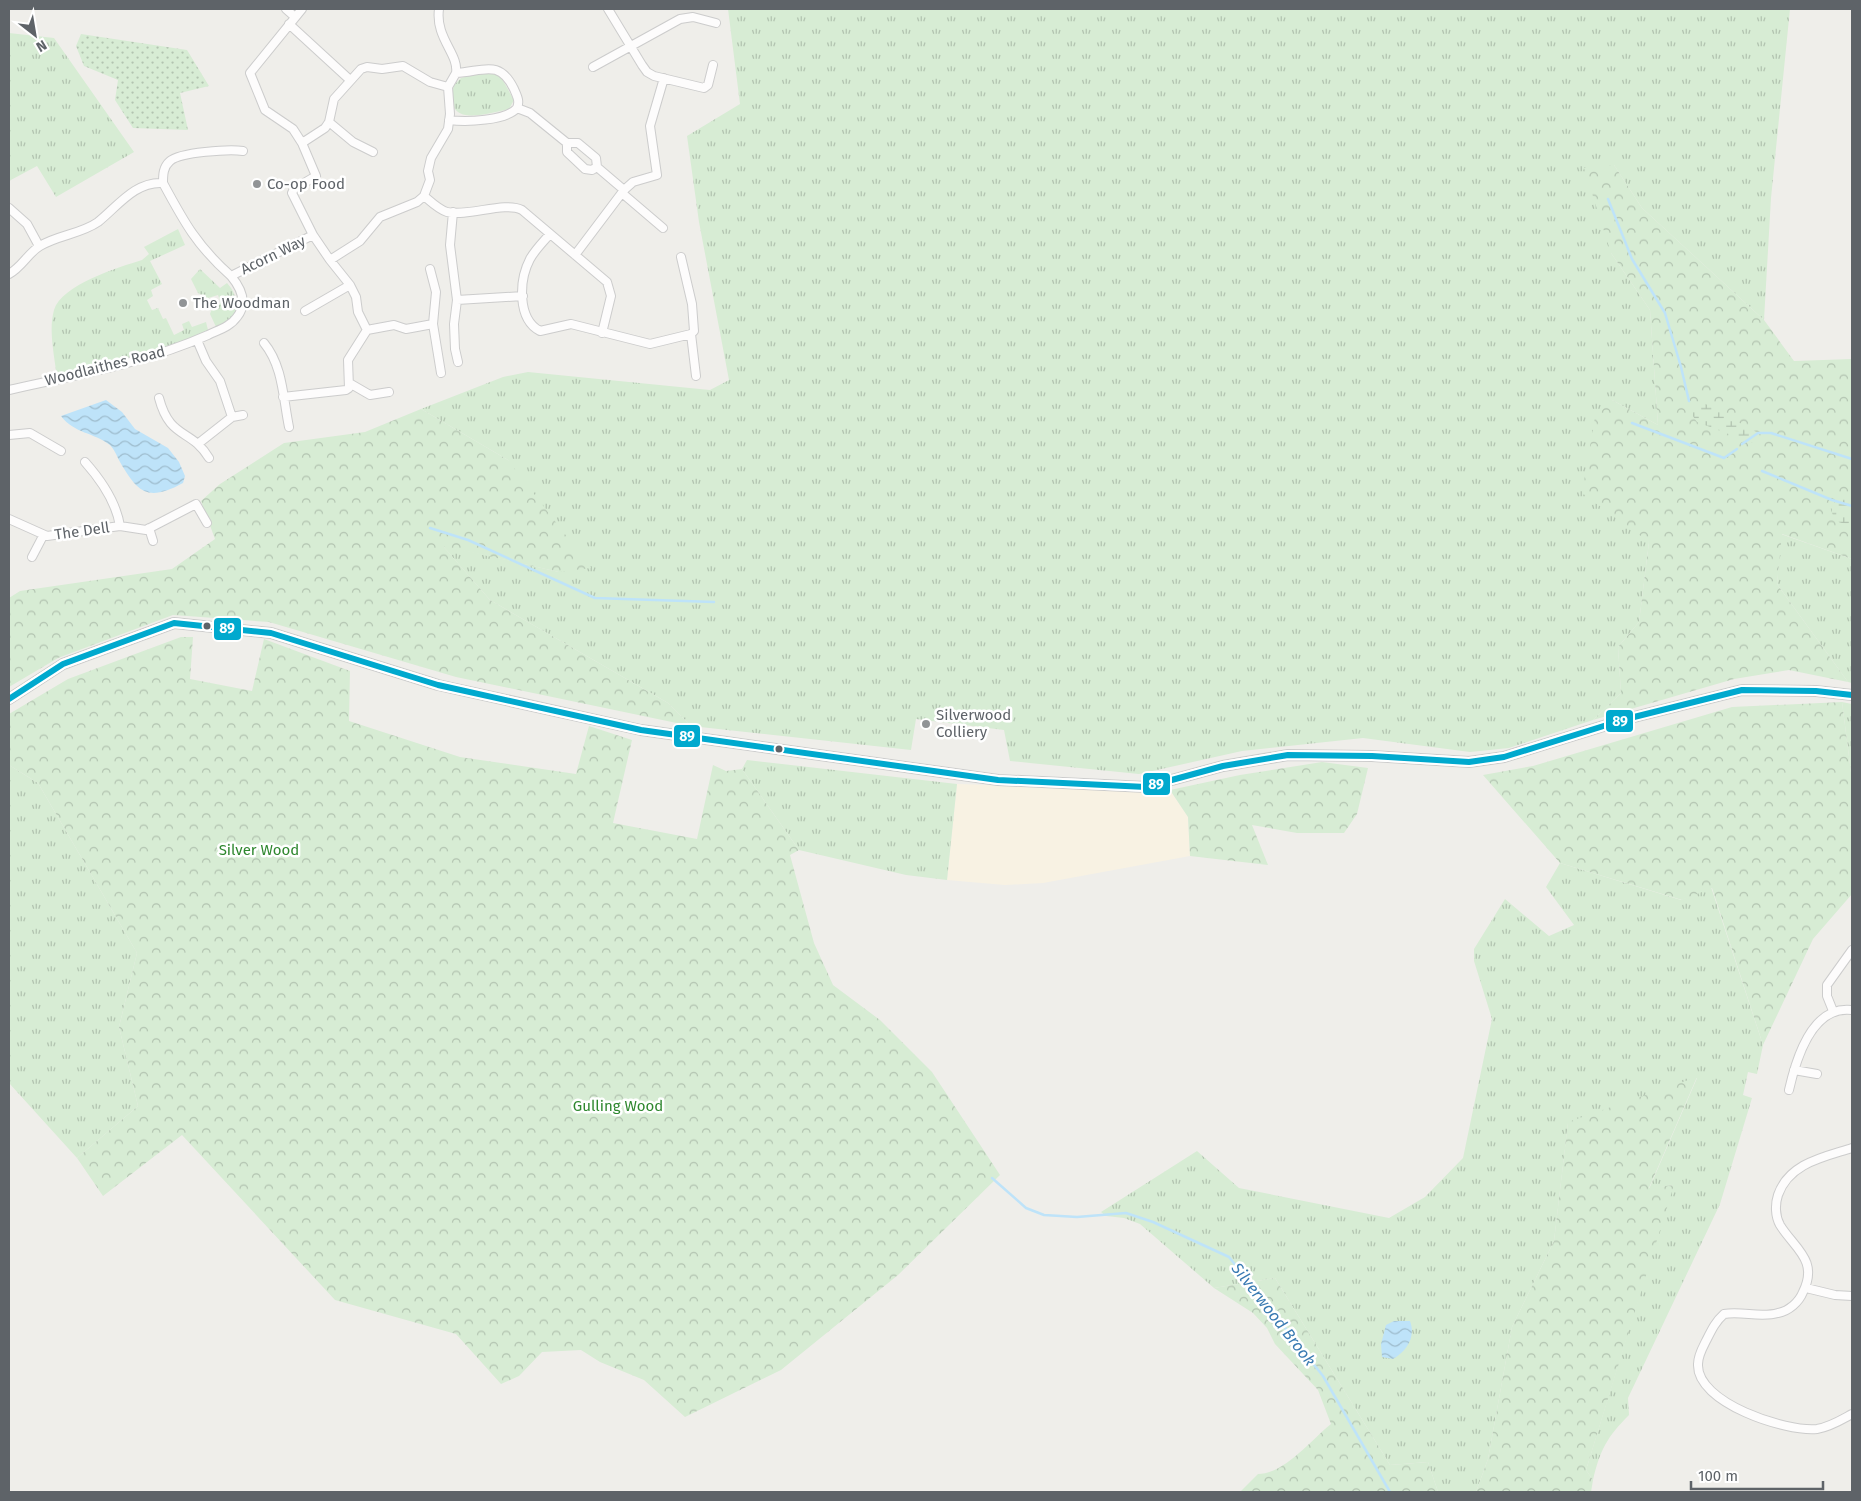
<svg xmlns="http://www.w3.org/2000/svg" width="1861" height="1501" font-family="'Fira Sans',sans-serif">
  <defs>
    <pattern id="grass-tufts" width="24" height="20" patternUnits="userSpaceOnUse" patternTransform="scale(1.25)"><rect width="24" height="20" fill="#d7ecd4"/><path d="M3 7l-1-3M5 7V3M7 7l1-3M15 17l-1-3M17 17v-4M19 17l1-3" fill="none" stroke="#b2c3b0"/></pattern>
    <pattern id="forest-crowns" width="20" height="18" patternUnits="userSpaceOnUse" patternTransform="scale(1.25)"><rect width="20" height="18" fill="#d7ecd4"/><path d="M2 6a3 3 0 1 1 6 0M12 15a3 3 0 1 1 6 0" fill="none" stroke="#b2c3b0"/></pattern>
    <pattern id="wetland-marsh" width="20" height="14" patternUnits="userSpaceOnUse" patternTransform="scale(1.25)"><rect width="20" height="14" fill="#d7ecd4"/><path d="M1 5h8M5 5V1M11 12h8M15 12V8" fill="none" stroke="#b2c3b0"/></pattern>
    <pattern id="garden-dots" width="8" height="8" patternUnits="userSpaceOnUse" patternTransform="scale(1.25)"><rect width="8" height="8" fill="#d7ecd4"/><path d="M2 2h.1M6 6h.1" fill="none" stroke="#b2c3b0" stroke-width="1.8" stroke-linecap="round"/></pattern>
    <pattern id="water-waves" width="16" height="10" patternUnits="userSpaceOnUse" patternTransform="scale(1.25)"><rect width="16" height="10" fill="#bee3f9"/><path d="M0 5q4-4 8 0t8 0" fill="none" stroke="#9ebccd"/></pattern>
  </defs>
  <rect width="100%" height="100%" fill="#efeeea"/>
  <path fill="#f8f2e3" d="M957,784L1170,790L1188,817L1190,856L1043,883L1005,885L947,880Z"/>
  <path fill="url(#grass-tufts)" d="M728,9H1790L1771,198L1764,320L1642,208L1614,165L1611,253L1650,310L1658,425L1612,400L1649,542L1639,622L1618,647L1621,693L1593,720L1509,748L1470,752L1363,738L1242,751L1139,774L1010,761L1004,730L916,719L911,750L691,726L668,703L490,600L442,545L559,572L508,460L421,409L503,377L528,372L710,390L729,380L699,222L687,136L740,104Z
    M9,33L54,38L134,152L56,197L37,166L9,181Z
    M487,71L501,77L514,100L509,109C486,114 442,129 454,85L461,78Z
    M178,229L185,245L150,261L162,284L151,290L153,296L147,300L152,310L158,308L163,319L166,318L174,335L184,330L182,324L189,321L192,327L206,322L209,334L175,348L57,379C55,358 48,331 54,310C61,285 119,267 142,260L149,254L144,247Z
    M200,269L220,288L227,283C239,296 237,308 232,324L217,329L210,314L212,308L221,303L218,295L208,298L198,293L191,279Z
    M1781,534L1852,559V683L1848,682L1777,584Z
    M1842,702L1852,704V780Z
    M747,760L957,784L947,880L906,875L799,850L742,769Z
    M9,765L38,783L137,953L119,1027L138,1106L77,1158L9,1083Z
    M1560,863L1681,900L1711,887L1763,1045L1757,1074L1748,1072L1743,1095L1752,1098L1720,1204L1628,1398L1629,1415C1607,1437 1600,1450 1593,1480L1586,1470L1673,1185L1649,1189L1697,1078L1568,1123L1554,1241L1512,1327L1488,1459L1476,1492H1438L1428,1462L1390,1465L1275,1278L1214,1288L1140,1224L1124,1218L1106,1216L1101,1212L1197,1151L1239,1188L1389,1218L1425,1197L1463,1158L1492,1019L1474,961V949L1505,899L1549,936L1574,925L1546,887Z"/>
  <path fill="url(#forest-crowns)" d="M1614,165L1642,208L1764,320L1794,361L1852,359V559L1782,534L1777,584L1848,682L1789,670L1734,679L1593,720L1621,693L1618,647L1639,622L1649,542L1582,493L1595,417L1612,400L1658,425L1650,310L1611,253L1584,168Z
    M421,409L508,460L591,568L559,572L443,546L490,600L668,703L691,726L456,677L269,622L173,615L58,658L9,687V598L20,591L172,569L215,539L201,501L220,484L284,443L365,432Z
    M181,637H193L190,679L252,691L264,639L350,671L349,721L460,757L576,774L589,726L632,740L613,823L697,839L713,765L726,771L742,769L799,850L790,855L814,943L833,985L880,1020L932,1072L1000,1175L898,1275L781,1370L685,1417L644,1380L600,1362L581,1350L542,1352L519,1376L501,1384L456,1334L335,1300L182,1135L103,1196L77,1158L138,1106L119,1027L137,953L38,783L9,765V714L68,679Z
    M1842,702L1852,780V894L1813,939L1763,1045L1712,888L1682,900L1560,863L1483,775L1533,766L1732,707Z
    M1322,762L1368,768L1357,814L1344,833H1297L1252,825L1268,865L1190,856L1188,817L1170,790L1240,775Z
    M1697,1077L1649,1188L1674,1185L1586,1470L1593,1480L1591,1492H1476L1488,1459L1512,1327L1554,1241L1568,1122Z
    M1275,1278L1390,1465L1428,1462L1438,1492H1240L1258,1474C1284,1474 1310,1441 1331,1424L1318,1390L1275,1344L1267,1328L1253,1313L1214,1288Z"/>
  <path fill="url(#wetland-marsh)" d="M1689,401L1702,402L1758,433L1752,443L1697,422L1686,406Z
    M1841,496L1852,500V526L1835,521L1830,507Z"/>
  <path fill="url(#garden-dots)" d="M81,34L187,50L209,86L180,93L188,130L133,128L115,100L118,80L84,66L76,46Z"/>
  <path fill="url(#water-waves)" d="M106,400L122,412L135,429L168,448L179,462L185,476L183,483C148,502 138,493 120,462C117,456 114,449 110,445C93,432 75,434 61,416Z
    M1394,1321H1410C1416,1337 1407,1351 1393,1359L1382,1357L1381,1344L1386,1325Z"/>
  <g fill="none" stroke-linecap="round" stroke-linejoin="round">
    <path stroke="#bee3f9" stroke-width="2.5" d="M1608,199L1632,259L1665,313L1681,367L1689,401
      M1632,423L1724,458L1737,449
      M1742,444L1758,433H1771L1852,459
      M1762,471L1832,500L1852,506
      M430,528L468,540L595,598L714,602
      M992,1178L1026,1208L1044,1215L1077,1217L1126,1213L1153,1222L1229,1257L1323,1376L1390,1492"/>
    <defs>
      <path id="minor" d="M286,9L295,17
        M302,9L250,73L265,110L293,129L302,143
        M439,9C435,38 459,54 456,73
        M608,9L642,65L647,72L654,76L704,88L708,85L713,65
        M289,24L350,80
        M593,67L680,19L693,17L716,23
        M448,87L430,82L403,66L382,69L367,67L361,69L334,99L329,122L325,128L302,143L316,176L294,189L292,193L313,235L330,260L360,241L380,217L417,202L424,196L430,180L428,171L431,158L448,129L450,114L448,87L456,73C482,72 499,58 514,89C517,96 520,101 517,108C506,121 466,122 449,120
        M517,108L530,113L567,143H578L596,158L597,167
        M329,122L353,142L373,152
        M567,143V152L585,169L592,170L597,167
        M597,167L624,190
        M163,183C184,222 197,246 231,276L313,235
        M163,183C163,175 163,167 170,161C180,152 230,149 243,151
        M622,193L663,228
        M424,196C430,201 439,210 447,212C468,217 505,201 522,210L607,282L611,296L602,333
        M9,208L27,224L39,246
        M453,212L450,245L457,300L454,324L455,349L458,362
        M550,234C543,242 535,250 530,259C519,280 517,319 540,331L571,324L650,344L691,334L694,331L692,304L681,257
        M575,255L624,190L633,182L657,175L650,126L664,78
        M9,274C22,267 28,253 40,246C58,235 81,234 98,222C117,207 135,181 163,183
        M457,300L523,296
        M305,311L350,285
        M433,324L441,373
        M367,330L394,325L406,329L433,324L436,292L430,269
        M691,334L696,376
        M197,340L206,361L220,381L232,417
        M264,343C283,366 283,398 289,427
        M351,384L370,395L389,392
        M9,390C76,375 145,363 208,335C218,330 230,327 237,317C248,303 241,288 231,276
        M283,397L346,390L349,388L348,360L367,330L358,312L356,297L350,285L330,260
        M159,398C170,440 191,428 209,458
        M9,435L30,433L61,451
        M199,443L232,417L243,415
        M85,462C101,480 116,501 120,526
        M9,519L47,536L120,526L146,530L196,504L207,523
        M149,528L153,541
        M32,557L43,536
        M1833,1011L1827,996V985L1852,950
        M1794,1070L1817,1074
        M1789,1090C1796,1059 1812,1005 1852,1010
        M1852,1148C1824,1157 1789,1163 1778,1195C1775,1204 1775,1216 1780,1225C1794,1248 1819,1260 1803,1292C1799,1302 1789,1311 1778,1313C1761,1318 1742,1311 1724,1314C1716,1321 1712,1329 1707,1339C1703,1347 1698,1355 1698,1364C1696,1403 1786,1432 1817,1429C1830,1427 1841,1420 1852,1414
        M1806,1288L1835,1295L1852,1296"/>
      <path id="tertiary" d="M9,699L63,664L174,623L271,633L438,685L641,730L998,780L1146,787L1223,766L1288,755L1372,756L1469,762L1504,757L1626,719L1742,690L1816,691L1852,695"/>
    </defs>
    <use href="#minor" stroke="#ccc" stroke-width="10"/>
    <use href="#tertiary" stroke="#ccc" stroke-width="12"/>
    <use href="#minor" stroke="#fdfcfc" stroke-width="8"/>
    <use href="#tertiary" stroke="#fdfcfc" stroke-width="10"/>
    <defs>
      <path id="bus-1" d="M9,699L63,664L174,623L271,633L438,685L641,730L998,780L1146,787L1223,766L1288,755L1372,756L1469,762L1504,757L1626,719L1742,690L1816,691L1852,695"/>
    </defs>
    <use href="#bus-1" stroke="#fff" stroke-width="10"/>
    <use href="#bus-1" stroke="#00a9ce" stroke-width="6"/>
  </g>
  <g fill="#919496" stroke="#fff" stroke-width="2">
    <circle cx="257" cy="184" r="5"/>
    <circle cx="183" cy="303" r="5"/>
    <circle cx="926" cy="724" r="5"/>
  </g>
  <g fill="#5e6368" stroke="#fff" stroke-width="2">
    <circle cx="207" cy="626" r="4.5"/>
    <circle cx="779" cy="749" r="4.5"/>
  </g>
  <g text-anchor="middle" stroke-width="5" stroke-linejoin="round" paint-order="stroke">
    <g font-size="15" fill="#5e6368" stroke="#fff" text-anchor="start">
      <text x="267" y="189">Co-op Food</text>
      <text x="193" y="308">The Woodman</text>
      <text x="936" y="720">Silverwood<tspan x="936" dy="17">Colliery</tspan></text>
    </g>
    <g font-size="15" fill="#5e6368" stroke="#fff">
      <text transform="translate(273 255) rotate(-26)" y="5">Acorn Way</text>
      <text transform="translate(105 366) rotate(-14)" y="5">Woodlaithes Road</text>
      <text transform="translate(82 531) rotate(-8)" y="5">The Dell</text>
    </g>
    <g font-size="15" fill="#2e872e" stroke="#fff">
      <text x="259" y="855">Silver Wood</text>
      <text x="618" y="1111">Gulling Wood</text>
    </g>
    <g font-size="16" font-style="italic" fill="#397ab2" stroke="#fff">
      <text transform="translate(1274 1314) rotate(52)" y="6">Silverwood Brook</text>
    </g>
  </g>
  <g stroke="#fff" stroke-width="2">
    <rect x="213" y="617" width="29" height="24" rx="5" fill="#00a9ce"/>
    <rect x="1605" y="709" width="29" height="24" rx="5" fill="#00a9ce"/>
    <rect x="673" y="724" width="28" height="24" rx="5" fill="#00a9ce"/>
    <rect x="1142" y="772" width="29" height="24" rx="5" fill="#00a9ce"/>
  </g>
  <g font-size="14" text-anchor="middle" font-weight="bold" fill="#fff">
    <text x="227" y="633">89</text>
    <text x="1620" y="726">89</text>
    <text x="687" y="741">89</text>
    <text x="1156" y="789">89</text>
  </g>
  <rect width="1861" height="1501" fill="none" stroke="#5e6368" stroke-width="20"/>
  <g transform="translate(35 35) rotate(149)" stroke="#ffffff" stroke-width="4" paint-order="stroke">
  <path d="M0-4L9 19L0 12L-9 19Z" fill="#5e6368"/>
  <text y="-8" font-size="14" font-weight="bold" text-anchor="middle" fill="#5e6368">N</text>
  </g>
  <path d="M1691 1481v8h132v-8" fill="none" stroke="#5e6368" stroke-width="2.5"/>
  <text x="1698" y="1481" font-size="15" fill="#5e6368" stroke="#ffffff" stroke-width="4" paint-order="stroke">100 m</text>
</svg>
